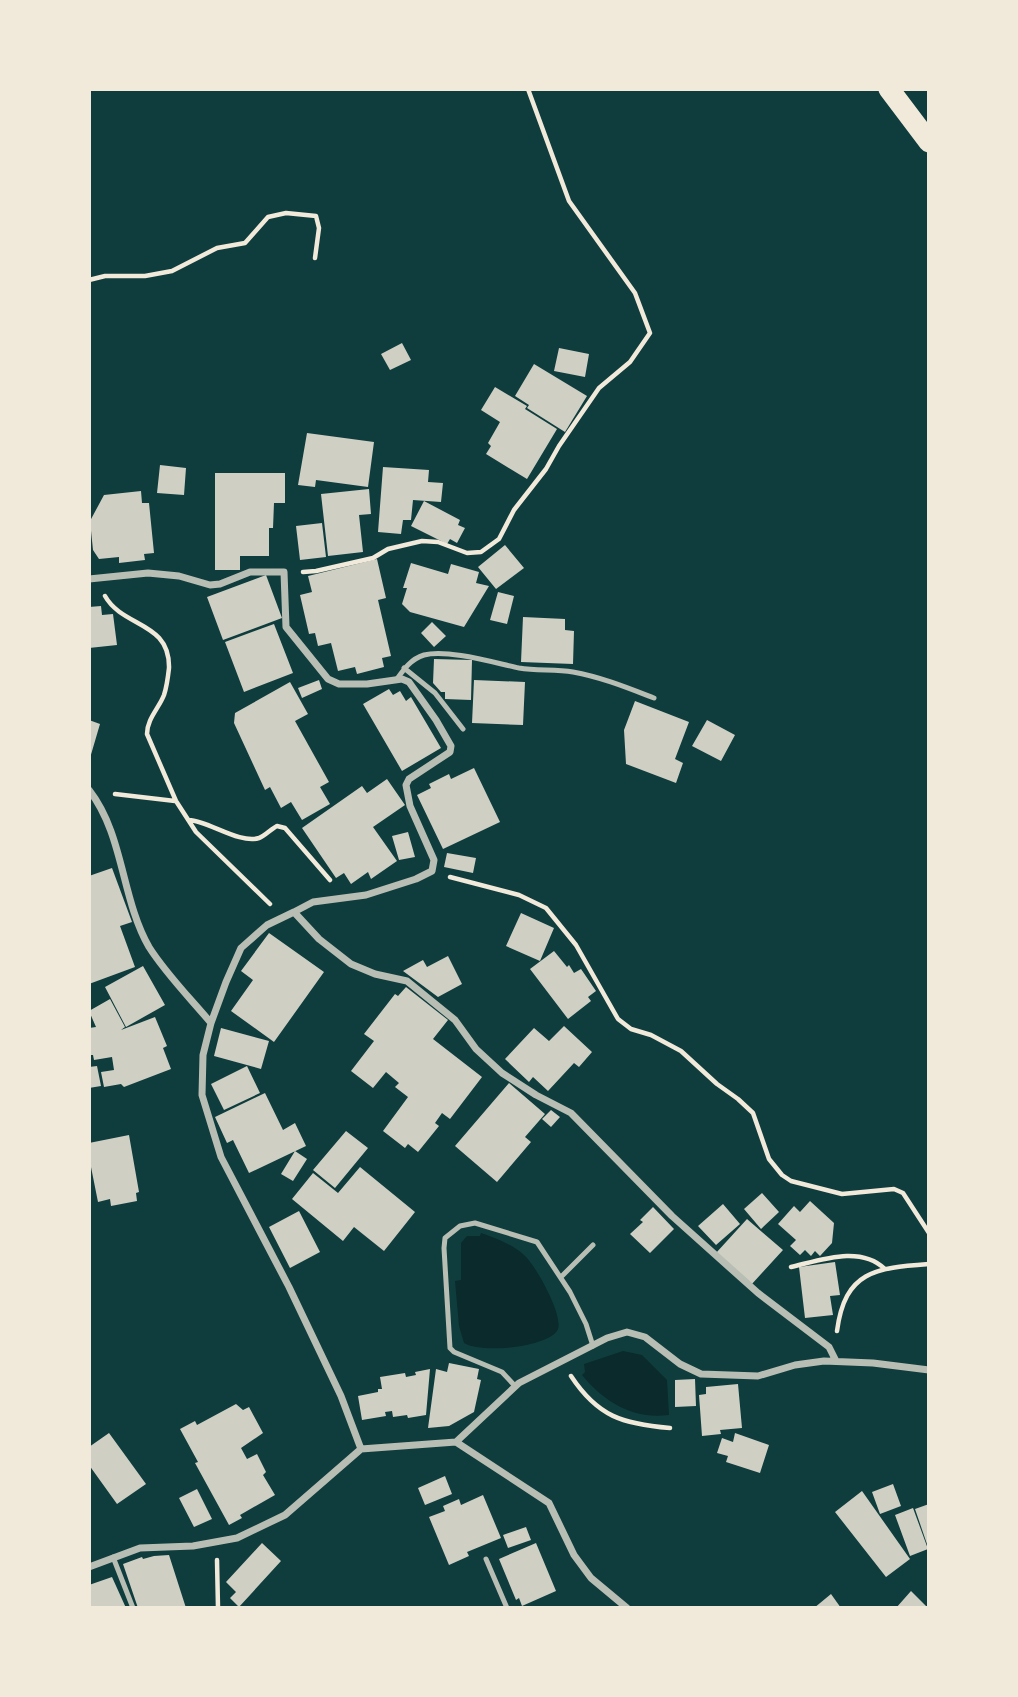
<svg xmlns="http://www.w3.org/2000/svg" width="1018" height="1697" font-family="'DM Sans',sans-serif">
  <rect width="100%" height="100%" fill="#0f3d3e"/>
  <path fill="#0a2a2b" d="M481,1233C495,1238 512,1244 524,1255C535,1264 566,1319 557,1331C546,1347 482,1354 464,1343L459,1326L455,1281L461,1280V1243L467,1236H480Z
    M623,1351L642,1355L667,1380L669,1415C633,1420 603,1401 582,1375L585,1372L584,1364Z"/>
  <path fill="#cfcfc3" d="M402,343L411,360L390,370L381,354Z
    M559,348L589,354L585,377L554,371Z
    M534,364L587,396L565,432L527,408L529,405L515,396Z
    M495,387L527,406L525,409L557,429L527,479L486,454L491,446L488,443L500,422L481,410Z
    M307,433L374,442L368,487L316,480L315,487L298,485Z
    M160,465L186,468L184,495L157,493Z
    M383,467L429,470L428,482L443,483L441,502L413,500L411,520H403L401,534L378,532Z
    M215,473H285V503H274L273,528H269V556H240V570H215Z
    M369,489L371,514L359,515L363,552L328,556L321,494Z
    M141,491L142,503H149L154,553L144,554L145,560L119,563V557L99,559L93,550L90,521L104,495Z
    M424,501L460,520L458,525L465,528L457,543L450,539L447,544L411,526Z
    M322,523L326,557L300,560L296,526Z
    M505,545L524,568L496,589L478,567Z
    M377,559L386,598L378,600L391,656L382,658L384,667L357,674L355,667L338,671L331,643L318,646L315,633L309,634L300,595L312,592L308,576Z
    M411,563L448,574L451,564L479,572L476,583L489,586L464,627L410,612L402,604L407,588H403Z
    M266,575L282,618L223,640L207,597Z
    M498,592L514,596L507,624L490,620Z
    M101,606L102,615L113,614L117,645L89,648V607Z
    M523,617L565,619V630L574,631L573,664L521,662Z
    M432,622L446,636L434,647L421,633Z
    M274,624L293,673L244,692L225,642Z
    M434,659L472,660L471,700L445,699V692H441L433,683Z
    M319,680L322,689L302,698L298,688Z
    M474,680L525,682L523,725L472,723Z
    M290,682L308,714L295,721L329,782L320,787L330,804L302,820L291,802L281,808L270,787L265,790L234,723L235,713Z
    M389,689L393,695L400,691L406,701L411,697L441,748L402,771L363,704Z
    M635,701L689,722L675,759L683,763L676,783L626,764L624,730Z
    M89,720L100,724L90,758H89Z
    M707,720L735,735L721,761L692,746Z
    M474,768L500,822L443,849L417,795L431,788L429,784L449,774L451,779Z
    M387,779L405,805L373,827L397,861L371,879L368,872L351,884L344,873L336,878L302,828L362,786L367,793Z
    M408,832L415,857L399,860L392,836Z
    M447,853L476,858L473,873L444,867Z
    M112,868L132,922L120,926L135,967L89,984V876Z
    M521,913L554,928L540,961L506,946Z
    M269,933L324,972L274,1042L231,1011L253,980L241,971Z
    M554,951L567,967L569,965L574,973L581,969L596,991L588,997L591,1001L568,1019L530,969Z
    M448,956L462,984L438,997L403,971L423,960L427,967Z
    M143,966L165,1005L126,1027L105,987Z
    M406,987L448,1020L433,1039L482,1077L450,1119L442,1113L435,1123L439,1126L418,1152L408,1144L405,1148L383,1131L408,1097L395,1087L399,1083L386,1072L373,1088L351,1071L374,1041L364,1034L395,994L398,996Z
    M110,999L125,1027L121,1030L155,1017L167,1046L163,1048L171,1069L124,1087L121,1084L104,1087L101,1072L114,1070L112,1057L94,1060L93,1055H89V1028L96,1027L89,1011Z
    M564,1026L592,1052L579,1067L574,1063L548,1091L533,1077L529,1082L505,1059L534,1028L549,1041Z
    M221,1028L269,1041L261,1069L214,1056Z
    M97,1066L101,1086L89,1088V1067Z
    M247,1066L260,1093L224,1110L211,1084Z
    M509,1083L545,1114L525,1137L531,1142L497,1182L455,1146Z
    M265,1093L283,1130L295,1123L306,1146L249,1173L233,1140L227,1143L215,1117Z
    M551,1110L560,1117L551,1127L542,1119Z
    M346,1131L368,1148L335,1188L313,1170Z
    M129,1135L139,1192L136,1193L137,1201L111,1206L110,1199L98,1202L89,1157V1143Z
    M295,1151L307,1159L293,1181L281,1174Z
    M360,1167L415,1212L384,1251L354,1227L343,1241L292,1199L313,1173L338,1193Z
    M762,1193L779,1212L761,1229L744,1209Z
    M810,1201L834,1223L832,1243L820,1256L815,1251L811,1256L805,1250L800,1255L790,1246L796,1240L778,1224L794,1206L800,1212Z
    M723,1204L740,1224L716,1245L698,1226Z
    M653,1207L674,1229L650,1253L630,1234L643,1222L640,1220Z
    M299,1211L320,1252L290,1268L269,1227Z
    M747,1219L783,1250L751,1285L716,1253Z
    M835,1262L840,1295L830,1296L833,1315L805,1318L799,1267Z
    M449,1363L479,1369L477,1379L481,1380L474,1412L449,1426L428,1428L436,1369L447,1372Z
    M430,1369L426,1415L408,1418L407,1415L393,1417L392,1411L385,1412L386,1416L362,1420L358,1396L378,1392V1389H382L380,1377L405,1373L406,1377L416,1375L415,1372Z
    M695,1379L696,1406L675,1407V1380Z
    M738,1384L742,1428L720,1430L721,1434L702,1436L699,1395L706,1394V1387Z
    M236,1404L243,1410L249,1407L263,1433L241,1448L247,1459L257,1454L266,1472L263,1475L275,1495L240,1515L242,1518L229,1525L195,1463L198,1462L180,1429L195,1421L197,1425Z
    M109,1433L146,1484L117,1504L89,1465V1447Z
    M735,1433L769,1445L760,1473L726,1462L728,1456L717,1453L722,1438L733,1442Z
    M445,1476L452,1494L425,1505L418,1488Z
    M893,1484L901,1506L880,1514L872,1492Z
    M197,1489L212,1519L194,1527L179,1498Z
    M862,1491L910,1559L886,1577L835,1512Z
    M483,1495L501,1538L467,1552L469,1556L449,1565L429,1517L445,1511L443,1506L459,1499L461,1505Z
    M929,1504V1546L928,1547L915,1509Z
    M913,1508L928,1549L910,1556L895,1515Z
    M526,1527L531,1540L508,1548L503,1535Z
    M262,1543L281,1561L239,1607L230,1598L236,1592L226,1582Z
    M536,1543L556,1591L522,1606L519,1598L516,1600L499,1559Z
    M169,1555L186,1608H138L123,1564L142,1557L143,1559L154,1556Z
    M112,1577L126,1608H91L89,1585Z
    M911,1591L928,1608H896Z
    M831,1594L841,1608H814Z"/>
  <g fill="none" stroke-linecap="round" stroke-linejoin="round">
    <path stroke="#f1e9da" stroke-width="4.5" d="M89,280L105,276H145L172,271L217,248L245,243L268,217L286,213L316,216L319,228L315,258
      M303,572L316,571L373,558L388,549L422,541L438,542L467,553L481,552L499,539L514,510L546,469L559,446L599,388L630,362L650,333L635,293L569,201L528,89
      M105,596C123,628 170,621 169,668C168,677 167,686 164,695C159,708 147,719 147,734L176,801L196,832L270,904
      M115,794L175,801
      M189,820C209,821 239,844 259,838C265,836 271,829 277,826L285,828L330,880
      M450,877L519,895L546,908L576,945L618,1019L631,1029L651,1035L681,1051L717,1084L738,1099L753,1113L769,1159L782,1175L791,1181L842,1194L894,1189L903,1193L929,1233
      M791,1267C821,1260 860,1245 885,1269
      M837,1331C845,1271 875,1268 929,1264
      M571,1376C598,1417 623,1424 670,1428
      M217,1560L218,1608"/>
    <path stroke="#b8beb3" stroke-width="5" d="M404,668L435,693L463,729
      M397,679C404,669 411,659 424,655C448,649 495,663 519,668C537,671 555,669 573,672C601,677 628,688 654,698
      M561,1277L593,1245
      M515,1386L502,1372L454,1352L450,1348L444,1248L445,1238L460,1226L475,1223L537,1242L570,1292L586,1324L593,1346
      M113,1557L133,1608
      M486,1559L507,1608"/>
    <path stroke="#b8beb3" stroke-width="7" d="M89,579L148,573L179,576L210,585L220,584L250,572H284L286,627L328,679L339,684H367L402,679L409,682L436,720L451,746L450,752L409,779L406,785L410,806L434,860L432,871L416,879L366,895L313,902L294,912
      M89,790C124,835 121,898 149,947C166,974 191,999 211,1023
      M456,1442L519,1383L607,1338L627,1332L645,1337L680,1364L701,1374L758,1376L795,1365L824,1361L873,1363L929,1370
      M361,1449L341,1396L289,1287L221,1157L202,1095L203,1055L211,1023L226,982L241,948L267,925L294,912L319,939L351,964L375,974L407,981L455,1020L476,1049L502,1073L536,1095L571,1113L672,1216L758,1293L829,1347L836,1361
      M89,1567L140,1548L193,1546L237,1538L285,1515L361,1449L456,1442L549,1503L574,1555L591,1578L627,1608"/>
    <path stroke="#f1e9da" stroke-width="21" d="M889,89L929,142"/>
  </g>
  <rect width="1018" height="1697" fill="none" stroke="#f1e9da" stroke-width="182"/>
</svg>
